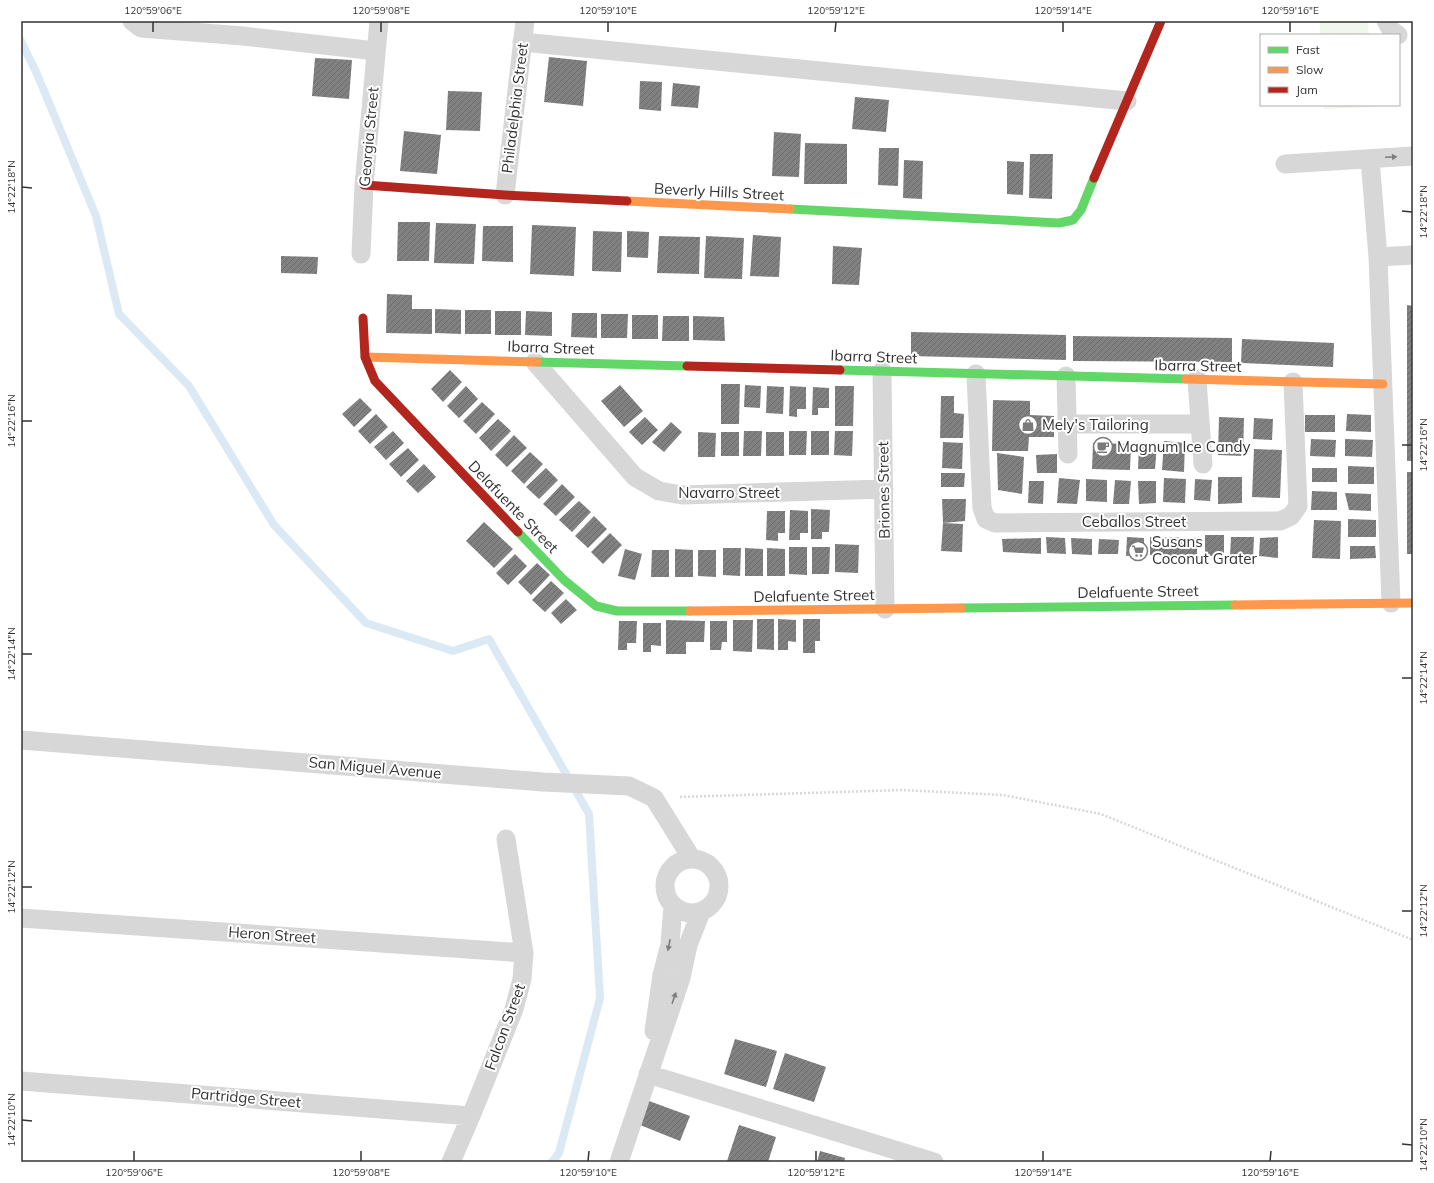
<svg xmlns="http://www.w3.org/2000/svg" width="1434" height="1183" font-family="Mulish,sans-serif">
  <defs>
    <pattern id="building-hatch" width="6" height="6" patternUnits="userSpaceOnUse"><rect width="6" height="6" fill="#818181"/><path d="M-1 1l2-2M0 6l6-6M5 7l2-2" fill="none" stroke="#6a6a6a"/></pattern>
  </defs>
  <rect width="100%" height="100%" fill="#fff"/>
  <path fill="#f2f7ee" d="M1320,21H1368L1369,35H1320Z
    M1324,105H1372V107L1324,109Z"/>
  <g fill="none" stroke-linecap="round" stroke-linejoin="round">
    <path stroke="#dbe9f4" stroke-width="8" d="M21,41L37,74L96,216L119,314L189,386L274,525L366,623L453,651L489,639L589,814L600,998L559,1153L552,1162"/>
  </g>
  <path fill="url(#building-hatch)" d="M549,57L587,61L583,106L544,102Z
    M315,58L352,60L349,99L312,96Z
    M640,81L662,82L661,111L639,109Z
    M673,83L700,86L698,108L671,106Z
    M448,91L482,92L480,131L446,130Z
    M855,97L889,100L886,132L852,129Z
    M404,131L441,135L437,174L400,171Z
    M774,132L801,134L799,177L772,176Z
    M805,143L847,144V184H804Z
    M879,148H899L898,186L878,185Z
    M1030,154H1053L1052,199L1029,198Z
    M904,160L923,161L922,199L903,198Z
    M1007,161L1024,162L1023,195L1007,194Z
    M398,222H430L429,261H397Z
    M436,223L476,224L474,264L434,263Z
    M532,225L576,227L574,276L530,274Z
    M483,226H513V262L482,261Z
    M593,231L622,232L621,272L592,271Z
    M627,231L649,232L648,258L627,257Z
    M753,235L781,237L779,277L750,276Z
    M659,236L700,237L699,274L657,273Z
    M706,236L744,238L742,279L704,278Z
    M833,246L862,248L859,285L832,284Z
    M281,256L318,257L317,274L281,273Z
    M387,294L412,295V309H432V334L386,333Z
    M1407,305L1413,306V461H1407Z
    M435,309L461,310V334L435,333Z
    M465,310H491V334H465Z
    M495,311H521V335H495Z
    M526,311L552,312V336L525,335Z
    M572,313H597V338L571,337Z
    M601,314H628L627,338H601Z
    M632,315H658V339H632Z
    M663,316H689V341H662Z
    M693,316L724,317L725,341L693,340Z
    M911,332L1066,335V360L911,356Z
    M1073,336L1232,338V362L1073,361Z
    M1242,339L1334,343L1333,367L1241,363Z
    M450,370L462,382L443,402L431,389Z
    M721,384H740L739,424H721Z
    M620,385L643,411L624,427L601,401Z
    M745,385L761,386L760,408L744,407Z
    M466,386L478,399L459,418L447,406Z
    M767,386L784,387L783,414L766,413Z
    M790,386L806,387V409H797V417L789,416Z
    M835,386H854L853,426H835Z
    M813,387L829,388V408H818V415H812Z
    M941,396H954V413L964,414L963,438H940Z
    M360,398L372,410L354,427L342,414Z
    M993,400L1030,401V415L1054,416V437H1029L1028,451H992Z
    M482,402L495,414L476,434L463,421Z
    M376,414L388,427L370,444L358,431Z
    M1347,414L1371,415V432L1346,431Z
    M1305,415H1335V432H1305Z
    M645,417L658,430L642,445L629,432Z
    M1219,417L1244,418L1243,456L1218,455Z
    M1254,418L1273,419L1272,440L1253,439Z
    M498,419L511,431L491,451L479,438Z
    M671,422L682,432L664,452L652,442Z
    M393,431L404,443L386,460L374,447Z
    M744,431H762L761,456H743Z
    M789,431H807L806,455H789Z
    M811,431H829V455H811Z
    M835,431H853L852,456L834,455Z
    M698,432L716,433L715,457H698Z
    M721,432H739V456H721Z
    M766,432H784V456H766Z
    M514,435L527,448L507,467L495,455Z
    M1311,439L1336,440L1335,457L1310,456Z
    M1345,439L1373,440L1372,457L1345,456Z
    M1164,441L1185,443L1184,472L1162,470Z
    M943,442L963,443L962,469L942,468Z
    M1093,443L1131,444L1130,470L1092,469Z
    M1139,444L1157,445L1155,469H1138Z
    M408,448L419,460L401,477L389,464Z
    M1254,449L1282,450L1280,498L1252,497Z
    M530,452L543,464L524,484L511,471Z
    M997,453L1024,457L1022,494L998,490Z
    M1057,454V473H1037L1036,455Z
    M424,464L436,477L418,493L406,481Z
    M1348,466L1374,467V484H1348Z
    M546,468L558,480L539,499L526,487Z
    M1312,468H1337V482H1312Z
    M1407,472H1413V554H1407Z
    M941,473H965L964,487H941Z
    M1218,477H1242V503L1218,504Z
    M1059,478L1080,480L1077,504L1057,503Z
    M1164,478L1186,479L1185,503L1163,502Z
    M1086,479L1107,480V502L1086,501Z
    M1195,479L1212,480L1210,501L1194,500Z
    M1115,480L1131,481L1129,504H1113Z
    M1029,481H1044L1043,504L1028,503Z
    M1138,481H1156V503L1139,504Z
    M562,484L575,497L556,516L543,504Z
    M1312,491L1337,492V510H1311Z
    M1345,493L1371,494V511L1349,510Z
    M942,499H966L965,521L943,523Z
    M579,501L591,512L572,532L559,520Z
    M811,509L830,510L829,532H822V539H811Z
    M790,510L808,511V533H800V540H789Z
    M767,511H785V533H778V541L766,540Z
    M594,516L607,529L588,548L575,536Z
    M1348,519L1376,520V537H1348Z
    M1314,520L1341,521L1340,559L1312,558Z
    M484,522L513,549L494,568L466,541Z
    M943,523L963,524L962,552L941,551Z
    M610,533L622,545L603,564L591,552Z
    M1205,535H1224V556H1205Z
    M1046,537L1065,538L1066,554L1047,553Z
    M1127,537L1144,538V555L1126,556Z
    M1150,537L1197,538V557L1150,555Z
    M1231,537H1254L1253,558L1230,556Z
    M1278,537V558L1259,556L1260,538Z
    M1041,538V554L1003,552L1002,539Z
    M1071,538L1092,539V555L1072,554Z
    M1099,539L1119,540L1118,554H1098Z
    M835,544L859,545L858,573L835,572Z
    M1350,546H1375L1376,558L1350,559Z
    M789,547H807V575L789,574Z
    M812,547H830L829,574H812Z
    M723,548H741L740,576L723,575Z
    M745,548L763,549V576H745Z
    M767,548L785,549V576H767Z
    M625,549L642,554L635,580L618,576Z
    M675,549L693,550V577H675Z
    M652,550H669V577H651Z
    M698,550H716V577L698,576Z
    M515,554L527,566L508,585L496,573Z
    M537,563L550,575L531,595L518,582Z
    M551,581L564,593L545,612L532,600Z
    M566,599L577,610L561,624L551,613Z
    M757,619H774V650L757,649Z
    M778,619L796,620V642L788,641V650H778Z
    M803,619H820V641H815V653H803Z
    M666,620L705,621L704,642H686V654H666Z
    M733,620H753L752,652L733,651Z
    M619,621H637L636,643H627V650H618Z
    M710,621H727V642H722L721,650H710Z
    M643,623H661V646L651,645V652H643Z
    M735,1039L777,1051L766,1087L724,1074Z
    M785,1053L826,1067L814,1102L773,1089Z
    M649,1101L690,1116L680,1141L640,1125Z
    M739,1125L776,1137L768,1162H732L727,1161Z
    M820,1151L845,1158L844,1162H817Z"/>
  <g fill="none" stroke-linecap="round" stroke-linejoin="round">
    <path stroke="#d7d7d7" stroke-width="2.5" stroke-dasharray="2 2" stroke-linecap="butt" d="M680,797L902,790L1003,795L1101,814L1413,940"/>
    <path stroke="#d7d7d7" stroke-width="19" d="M132,21L141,28L243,36L376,51
      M1386,21L1391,30L1398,35
      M522,42L1127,101
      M1370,159L1378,257L1391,603
      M1285,164L1413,156
      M505,195L525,21
      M361,254L364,185L379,21
      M1378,257L1413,255
      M535,362L635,477L659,491L682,495L884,489
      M882,371L885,609
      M976,374L982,508L986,519L995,523L1280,521L1291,516L1298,506L1293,382
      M1066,376L1068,454
      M1197,379L1203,464
      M1067,424H1200
      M21,740L543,782L629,786L654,798L692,859
      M665 886a27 27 0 1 1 54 0a27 27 0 1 1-54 0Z
      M21,918L524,953
      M654,1031L662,975L670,944L673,906
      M648,1074L934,1162
      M21,1081L471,1116
      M451,1162L471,1116L514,1009L522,979L524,953L506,839
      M619,1162L681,978L688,945L701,912"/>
    <path stroke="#63d668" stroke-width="9" d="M790,209L1059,223L1073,220L1081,210L1094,178
      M537,362L687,366
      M840,370L1186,379
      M518,532L564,580L596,606L617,611H690
      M961,608L1235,605"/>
    <path stroke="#ff974d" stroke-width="9" d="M627,201L790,209
      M365,357L537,362
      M1186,379L1383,384
      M1235,605L1413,603
      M690,611L961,608"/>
    <path stroke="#b3261e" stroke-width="9" d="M1094,178L1161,21
      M364,185L505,195L627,201
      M363,318L365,357L375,381L518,532
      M687,366L840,370"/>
  </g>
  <defs><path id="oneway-solid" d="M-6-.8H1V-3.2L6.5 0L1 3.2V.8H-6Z"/></defs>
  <g fill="#7d7d7d">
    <use href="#oneway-solid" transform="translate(1391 157) rotate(-3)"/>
    <use href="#oneway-solid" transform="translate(669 945) rotate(101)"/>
    <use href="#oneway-solid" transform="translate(674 998) rotate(-71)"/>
  </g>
  <path fill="none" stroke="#333" stroke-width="1.5" d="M153,32V22M381,32V22M608,32V22M835,32L836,22M1063,32V22M1290,32V22M22,187L32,188M1402,211L1412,212M22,421H32M1402,445H1412M22,654H32M1402,678H1412M22,887H32M1402,911H1412M22,1120L32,1121M1402,1144L1412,1145M134,1161V1151M361,1161V1151M588,1161L589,1151M816,1161V1151M1043,1161V1151M1270,1161L1271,1151"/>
  <defs>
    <symbol id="shop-ring" viewBox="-11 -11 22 22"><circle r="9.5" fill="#fff" stroke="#7a7a7a" stroke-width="1.5"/><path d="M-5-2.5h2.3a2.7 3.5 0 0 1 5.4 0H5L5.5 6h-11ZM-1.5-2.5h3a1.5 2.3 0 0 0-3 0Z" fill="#7a7a7a"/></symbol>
    <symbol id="cafe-ring" viewBox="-11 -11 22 22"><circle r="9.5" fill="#fff" stroke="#7a7a7a" stroke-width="1.5"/><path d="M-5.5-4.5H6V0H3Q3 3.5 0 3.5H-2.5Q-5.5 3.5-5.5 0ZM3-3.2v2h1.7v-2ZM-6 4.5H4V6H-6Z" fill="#7a7a7a"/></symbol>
    <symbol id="supermarket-ring" viewBox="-11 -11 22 22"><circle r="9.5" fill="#fff" stroke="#7a7a7a" stroke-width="1.5"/><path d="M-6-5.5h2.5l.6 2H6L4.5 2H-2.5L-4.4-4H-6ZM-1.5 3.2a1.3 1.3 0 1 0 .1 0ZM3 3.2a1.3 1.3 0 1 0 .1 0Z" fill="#7a7a7a"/></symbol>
  </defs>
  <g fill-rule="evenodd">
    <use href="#shop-ring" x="1017" y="414" width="22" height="22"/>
    <use href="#cafe-ring" x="1092" y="436" width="22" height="22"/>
    <use href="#supermarket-ring" x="1127" y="540" width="22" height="22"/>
  </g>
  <g text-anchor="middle" stroke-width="4" stroke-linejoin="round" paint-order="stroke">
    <g font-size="15" fill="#333" stroke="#fff">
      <text transform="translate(515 108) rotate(-83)" y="5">Philadelphia Street</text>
      <text transform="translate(369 137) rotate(-85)" y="5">Georgia Street</text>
      <text transform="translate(719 192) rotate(3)" y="5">Beverly Hills Street</text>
      <text transform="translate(551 348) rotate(2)" y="5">Ibarra Street</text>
      <text transform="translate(874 357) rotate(2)" y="5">Ibarra Street</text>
      <text transform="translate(1198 366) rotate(1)" y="5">Ibarra Street</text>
      <text transform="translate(884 490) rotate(-91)" y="5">Briones Street</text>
      <text x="729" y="498">Navarro Street</text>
      <text transform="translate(513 507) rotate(46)" y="5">Delafuente Street</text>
      <text x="1134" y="527">Ceballos Street</text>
      <text transform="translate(1138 592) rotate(-1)" y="5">Delafuente Street</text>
      <text transform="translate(814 596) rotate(-1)" y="5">Delafuente Street</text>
      <text transform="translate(375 768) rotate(5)" y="5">San Miguel Avenue</text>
      <text transform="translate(272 935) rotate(4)" y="5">Heron Street</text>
      <text transform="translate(505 1027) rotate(-70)" y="5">Falcon Street</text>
      <text transform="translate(246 1098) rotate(5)" y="5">Partridge Street</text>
    </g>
    <g font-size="15" fill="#333" stroke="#fff" text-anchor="start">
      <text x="1042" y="430">Mely's Tailoring</text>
      <text x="1117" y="452">Magnum Ice Candy</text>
      <text x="1152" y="547">Susans<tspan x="1152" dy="17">Coconut Grater</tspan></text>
    </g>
  </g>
  <rect width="1434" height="1183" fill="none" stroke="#ffffff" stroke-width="44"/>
  <rect x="1260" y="34" width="140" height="72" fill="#ffffff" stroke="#adadad"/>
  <rect x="1268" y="47" width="20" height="6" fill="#63d668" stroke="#adadad"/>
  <text x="1296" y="54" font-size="12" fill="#333333">Fast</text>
  <rect x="1268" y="67" width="20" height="6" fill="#ff974d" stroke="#adadad"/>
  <text x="1296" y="74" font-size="12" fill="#333333">Slow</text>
  <rect x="1268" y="87" width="20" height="6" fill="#b3261e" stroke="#adadad"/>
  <text x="1296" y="94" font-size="12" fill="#333333">Jam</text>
  <rect x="22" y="22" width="1390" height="1139" fill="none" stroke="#333" stroke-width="1.5"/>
  <g font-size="10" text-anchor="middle" fill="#333">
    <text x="153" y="14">120°59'06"E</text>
    <text x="381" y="14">120°59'08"E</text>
    <text x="608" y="14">120°59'10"E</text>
    <text x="836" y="14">120°59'12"E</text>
    <text x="1063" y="14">120°59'14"E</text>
    <text x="1290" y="14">120°59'16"E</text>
    <text transform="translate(11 187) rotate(-90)" y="4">14°22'18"N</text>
    <text transform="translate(1423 212) rotate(-90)" y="4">14°22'18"N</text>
    <text transform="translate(11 421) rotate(-90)" y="4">14°22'16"N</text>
    <text transform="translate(1423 445) rotate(-90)" y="4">14°22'16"N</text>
    <text transform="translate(11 654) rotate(-90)" y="4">14°22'14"N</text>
    <text transform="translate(1423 678) rotate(-90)" y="4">14°22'14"N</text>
    <text transform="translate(11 887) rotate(-90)" y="4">14°22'12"N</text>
    <text transform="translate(1423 911) rotate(-90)" y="4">14°22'12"N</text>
    <text transform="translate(11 1120) rotate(-90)" y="4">14°22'10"N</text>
    <text transform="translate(1423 1145) rotate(-90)" y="4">14°22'10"N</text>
    <text x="134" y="1176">120°59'06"E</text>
    <text x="361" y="1176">120°59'08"E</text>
    <text x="588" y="1176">120°59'10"E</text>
    <text x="816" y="1176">120°59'12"E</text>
    <text x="1043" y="1176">120°59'14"E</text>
    <text x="1270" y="1176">120°59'16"E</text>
  </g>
</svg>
